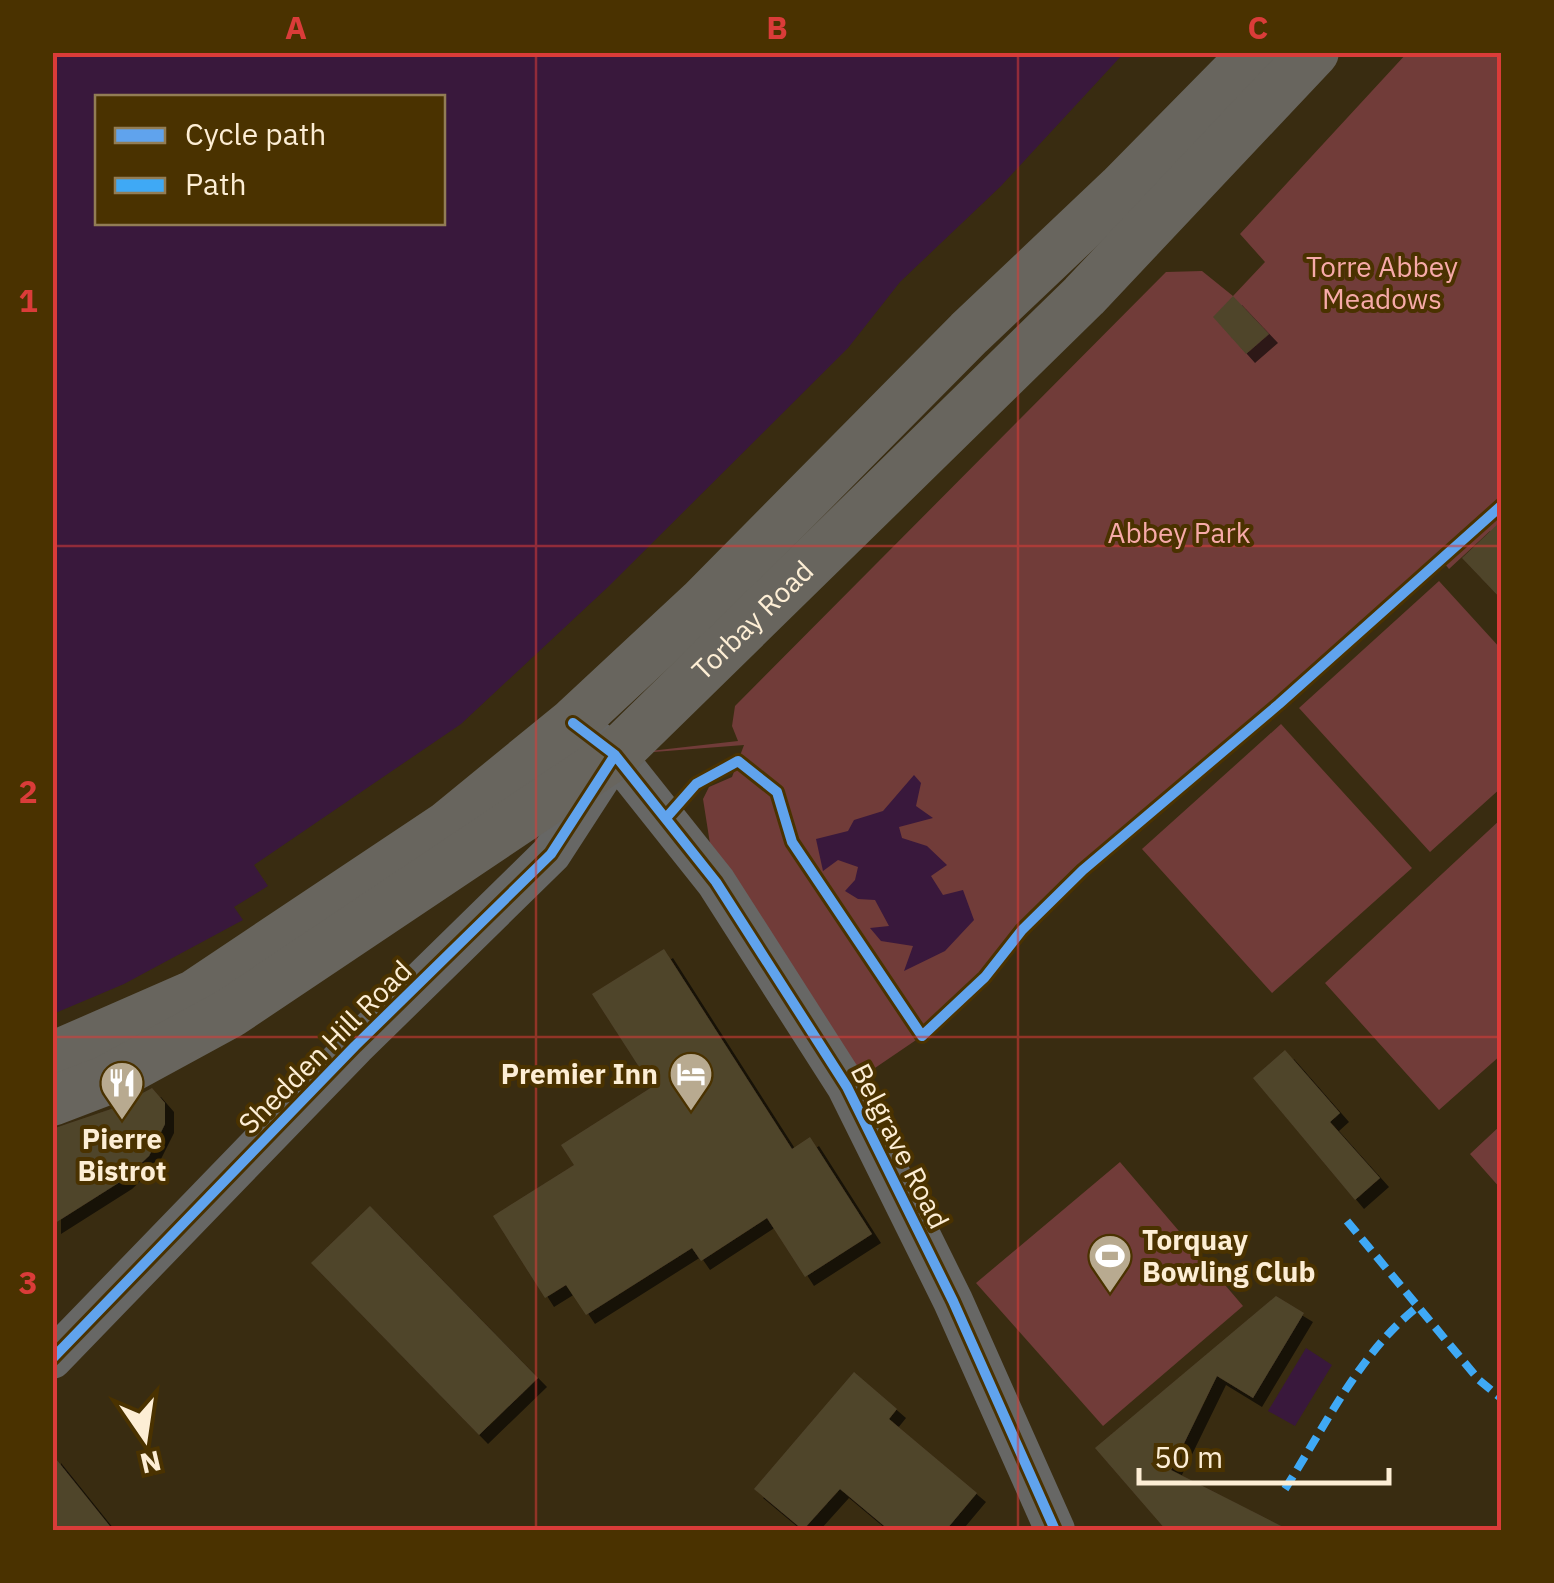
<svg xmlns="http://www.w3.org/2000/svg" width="1554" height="1583" font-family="'IBM Plex Sans',sans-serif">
  <defs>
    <filter id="shadow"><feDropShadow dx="9" dy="9" stdDeviation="0" flood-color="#0009"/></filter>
  </defs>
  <rect width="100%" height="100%" fill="#392c11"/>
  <path fill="#713c39" d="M1407,53H1501V542L1490,531L1449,569L1440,558L1279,704L1083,870L1022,930L985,977L922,1036L847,1087L716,882L703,799L709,787L732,777L744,745L615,755L738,741L732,726L735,706L1166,272L1202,271L1233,296L1265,262L1240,234Z
    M1439,581L1501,649L1502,787L1430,852L1299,708Z
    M1281,724L1412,868L1272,993L1142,849Z
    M1501,819V1055L1439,1110L1325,983Z
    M1501,1125V1189L1470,1154Z
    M1120,1162L1243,1306L1103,1426L976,1283Z"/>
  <path fill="#39183c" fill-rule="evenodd" d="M53,52H1124V53L1001,186L900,282L848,348L608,587L461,724L254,865L268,886L234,907L243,920L124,984L53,1014ZM98,98H442V222H98Z
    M914,775L921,783L916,806L933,818L899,827L902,838L927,846L947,865L931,876L943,895L963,890L974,920L945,951L904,971L913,946L881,941L870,928L889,926L875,900L858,899L845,891L855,880L858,867L838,860L823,871L816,839L848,831L854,820L883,811Z
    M1306,1348L1332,1365L1295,1426L1268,1411Z"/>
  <path fill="#50442c" filter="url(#shadow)" d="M1233,296L1269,334L1246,354L1213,317Z
    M1502,520V600L1462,558Z
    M664,949L792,1149L810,1137L872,1234L805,1277L767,1218L701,1261L692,1248L586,1315L566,1285L545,1298L493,1216L574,1165L561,1145L652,1087L592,994Z
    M1285,1050L1340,1113L1330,1122L1380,1178L1355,1200L1253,1078Z
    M152,1088L165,1103V1124L149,1156L123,1180L52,1225V1129L117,1107Z
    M370,1206L538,1378L479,1435L311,1263Z
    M1276,1296L1304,1313L1253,1398L1217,1376L1171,1470L1289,1530H1166L1095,1448Z
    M854,1372L897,1409L889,1419L977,1493L946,1530H889L840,1489L803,1530L754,1489Z
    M52,1454L113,1530H52Z"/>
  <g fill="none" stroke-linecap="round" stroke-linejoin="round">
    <path stroke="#676765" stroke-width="40" d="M573,723L615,755L716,882L847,1087L953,1301L1055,1530
      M52,1359L355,1046L551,854L610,763"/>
    <g stroke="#68655e" stroke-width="50">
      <path d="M52,1057L194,995L447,826L573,723L703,602L969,333L1121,189L1256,52"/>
      <path id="s1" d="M52,1101L107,1080L230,1013L615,755L1084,296L1314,52"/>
    </g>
    <path stroke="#3fa9f5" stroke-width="8" stroke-dasharray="15 8" stroke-linecap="butt" d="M1347,1221L1479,1380L1502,1399
      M1285,1489C1324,1428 1361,1350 1420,1305"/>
    <defs>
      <path id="cycleway" d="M573,723L615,755L716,882L847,1087L953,1301L1055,1530
        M666,818L696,784L738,761L777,792L792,842L922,1036L985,977L1022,930L1083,870L1279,704L1502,505
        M52,1359L355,1046L551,854L615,755"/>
    </defs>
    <use href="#cycleway" stroke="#4a3200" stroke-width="16"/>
    <use href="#cycleway" stroke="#60a3ed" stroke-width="10"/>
  </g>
  <path fill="none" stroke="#da3c39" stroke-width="2.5" stroke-opacity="0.55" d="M536,52V1530M1018,52V1530M52,546H1502M52,1037H1502"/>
  <defs>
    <symbol id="hotel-pin" viewBox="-11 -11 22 30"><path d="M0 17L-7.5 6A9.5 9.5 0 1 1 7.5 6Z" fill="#b8aa90" stroke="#4a3200"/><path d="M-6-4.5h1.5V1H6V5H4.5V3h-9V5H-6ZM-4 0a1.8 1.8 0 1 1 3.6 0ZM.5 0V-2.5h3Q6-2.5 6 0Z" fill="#fff"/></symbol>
    <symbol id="restaurant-pin" viewBox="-11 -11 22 30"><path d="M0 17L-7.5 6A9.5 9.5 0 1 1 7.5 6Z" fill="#b8aa90" stroke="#4a3200"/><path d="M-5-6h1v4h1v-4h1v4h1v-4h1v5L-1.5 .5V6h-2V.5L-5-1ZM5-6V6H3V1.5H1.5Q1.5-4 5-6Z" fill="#fff"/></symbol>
    <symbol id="stadium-pin" viewBox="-11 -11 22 30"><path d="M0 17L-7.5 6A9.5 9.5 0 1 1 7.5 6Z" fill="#b8aa90" stroke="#4a3200"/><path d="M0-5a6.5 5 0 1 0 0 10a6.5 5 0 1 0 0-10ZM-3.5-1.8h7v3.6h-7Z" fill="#fff"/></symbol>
  </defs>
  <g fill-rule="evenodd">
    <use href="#hotel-pin" x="666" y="1049" width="50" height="68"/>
    <use href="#restaurant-pin" x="97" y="1058" width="50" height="68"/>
    <use href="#stadium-pin" x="1085" y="1231" width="50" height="68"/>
  </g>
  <g text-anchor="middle" stroke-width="8" stroke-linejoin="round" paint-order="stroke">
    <g font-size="28" fill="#f7aaa9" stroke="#4a3200">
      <text x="1382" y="277">Torre Abbey<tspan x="1382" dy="32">Meadows</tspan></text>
      <text x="1179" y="543">Abbey Park</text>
    </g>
    <g font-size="28" fill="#fdeed5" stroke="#4a3200">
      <text dy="10" stroke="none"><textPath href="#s1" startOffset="855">Torbay Road</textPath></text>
      <text transform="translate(325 1047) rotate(-45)" y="10">Shedden Hill Road</text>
      <text transform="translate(900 1146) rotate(63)" y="10">Belgrave Road</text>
    </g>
    <g font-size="28" font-weight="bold" fill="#fdeed5" stroke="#4a3200" text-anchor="end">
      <text x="658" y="1084">Premier Inn</text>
      <text x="122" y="1149" text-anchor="middle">Pierre<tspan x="122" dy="32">Bistrot</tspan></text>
      <text x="1142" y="1250" text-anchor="start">Torquay<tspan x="1142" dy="32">Bowling Club</tspan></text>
    </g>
  </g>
  <rect width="1554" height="1583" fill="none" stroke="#4a3200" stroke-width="110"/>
  <rect x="95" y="95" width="350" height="130" fill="#4a3200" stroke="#927d55" stroke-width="2.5"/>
  <rect x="115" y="128" width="50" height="15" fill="#60a3ed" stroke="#927d55" stroke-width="2.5"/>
  <text x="185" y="145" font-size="30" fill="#fdeed5">Cycle path</text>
  <rect x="115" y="178" width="50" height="15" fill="#3fa9f5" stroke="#927d55" stroke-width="2.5"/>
  <text x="185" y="195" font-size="30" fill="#fdeed5">Path</text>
  <g transform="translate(145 1438) rotate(167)" stroke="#4a3200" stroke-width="8" paint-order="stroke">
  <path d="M0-8L18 38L0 25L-18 38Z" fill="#fdeed5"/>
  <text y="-15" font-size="28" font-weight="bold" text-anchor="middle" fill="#fdeed5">N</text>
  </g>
  <path d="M1139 1468v15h250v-15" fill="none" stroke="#fdeed5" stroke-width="5"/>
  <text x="1154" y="1468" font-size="30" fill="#fdeed5" stroke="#4a3200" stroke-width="8" paint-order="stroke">50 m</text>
  <rect x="55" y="55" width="1444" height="1473" fill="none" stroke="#da3c39" stroke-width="4"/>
  <g font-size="32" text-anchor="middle" font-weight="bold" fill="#da3c39">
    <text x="296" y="39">A</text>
    <text x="777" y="39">B</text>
    <text x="1258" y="39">C</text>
    <text x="28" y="312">1</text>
    <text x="28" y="803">2</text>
    <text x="28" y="1294">3</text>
  </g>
</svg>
